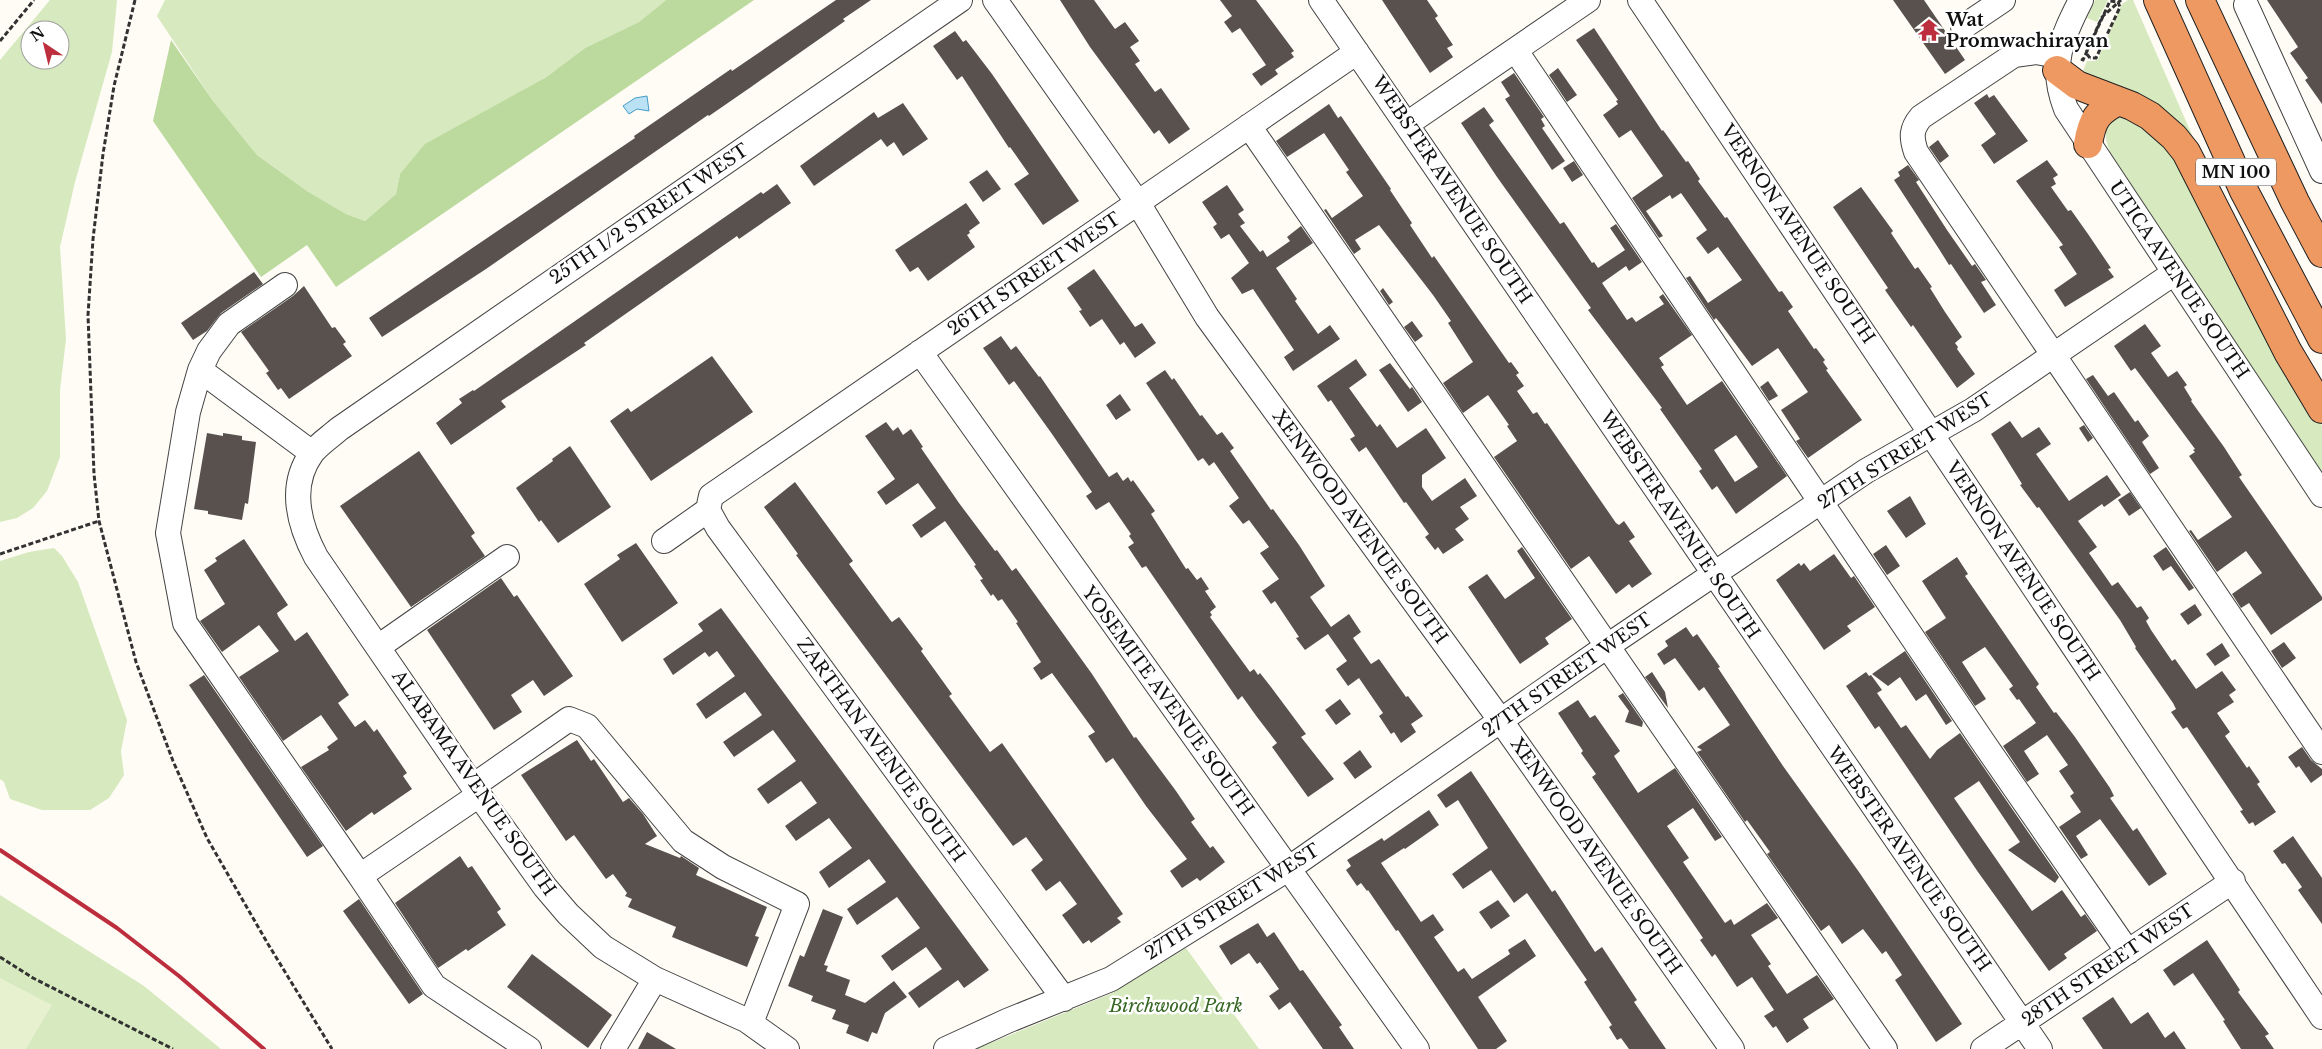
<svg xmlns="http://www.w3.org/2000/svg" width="2322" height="1049" font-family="'Libre Baskerville',serif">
  <rect width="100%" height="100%" fill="#fefcf4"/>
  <path fill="#d7e9be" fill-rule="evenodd" d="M50,0H117L112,52L75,182L60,247L66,339L60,390V457L47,491L33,508L17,518L0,522V60ZM30,30H60V60H30Z
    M165,0H666L639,22L585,48L545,78L400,174L396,194L365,221L346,214L307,191L257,155L213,101L157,16Z
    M2095,0H2108L2097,22L2087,18Z
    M2128,0H2133L2199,151L2082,73L2087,61H2095L2098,59L2122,4Z
    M2125,114L2163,137L2284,363L2322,426V474L2110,152C2104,137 2104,131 2112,117Z
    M54,548L62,556L78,582L127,720L121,751L124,775L109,798L90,810H42L10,799L4,782L0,779V561L29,552Z
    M0,895L144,986L221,1049H0Z
    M1186,948L1259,1049H976L1110,994Z"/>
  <path fill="#bcd99e" d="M666,0H754L336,287L307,245L261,277L153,121L171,40L213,101L257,155L307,191L346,214L365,221L396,194L400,174L425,144L545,78L585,48L639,22Z"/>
  <path fill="#e7f0cf" d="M0,978L52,1005L26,1049H0Z"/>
  <path fill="#bae2f4" stroke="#449cc8" d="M647,96L649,111L637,109L629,114L623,106L635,98Z"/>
  <path fill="#59514d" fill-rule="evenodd" d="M836,0H871L843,19L845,21L751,87L709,116L708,115L486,269L382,337L369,318L635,138L634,136L731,69L732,71Z
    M1060,0H1094L1115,29L1125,22L1139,41L1130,47L1140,61L1135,64L1155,92L1161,88L1190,129L1169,144L1159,130L1154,134L1090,47Z
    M1220,0H1256L1294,51L1291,53L1294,57L1275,70L1278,74L1261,86L1252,74L1266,65L1240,28L1232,33L1224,22L1232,16Z
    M1382,0H1427L1438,16L1435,18L1453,45L1447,48L1453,57L1430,73Z
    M1893,0H1924L1965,60L1945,74Z
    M2267,0H2322V104L2305,80L2308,78L2290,53L2298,47Z
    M1594,28L1662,131L1663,130L1686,162L1688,161L1700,179L1698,181L1725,218L1727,217L1779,292L1782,291L1793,307L1788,311L1814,349L1816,348L1825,360L1823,362L1828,369L1826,370L1862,420L1808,458L1796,441L1800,439L1781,410L1808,392L1778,348L1752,366L1720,323L1716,318L1714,320L1686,278L1690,276L1708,303L1742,280L1718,247L1708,254L1696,238L1707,230L1681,193L1672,199L1670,195L1646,211L1663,236L1659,238L1632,198L1663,176L1631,130L1619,138L1603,115L1618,104L1616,101L1618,100L1576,40Z
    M955,31L963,42L966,40L992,74L1079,201L1043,225L1014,184L1029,174L1010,147L1009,148L962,76L957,80L933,46Z
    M1558,68L1577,95L1567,102L1549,75Z
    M1514,73L1544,117L1541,119L1545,126L1542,128L1565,161L1552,170L1505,99L1510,96L1501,82Z
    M1987,94L1989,98L1994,95L2028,141L1994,164L1981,145L1996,134L1974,103Z
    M903,103L928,139L903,156L894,142L887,147L881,139L814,186L800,166L874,112L878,118Z
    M1329,104L1338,118L1341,116L1391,189L1390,190L1412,223L1410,225L1432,258L1434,256L1509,363L1511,362L1519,373L1516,375L1524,386L1517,391L1533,414L1537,412L1545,424L1547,423L1616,523L1619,525L1624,521L1635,537L1629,541L1652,574L1632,588L1629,584L1616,594L1589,556L1571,569L1494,457L1517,441L1507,426L1509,425L1488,395L1463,413L1443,383L1473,362L1448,323L1451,321L1433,295L1379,225L1355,240L1361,249L1354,254L1324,210L1326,209L1332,218L1363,196L1346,172L1349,170L1324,133L1287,157L1276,141Z
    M1484,107L1494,121L1489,125L1560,224L1564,222L1592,263L1594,262L1598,268L1625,250L1610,228L1616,224L1642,262L1629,271L1626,266L1602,283L1627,320L1632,317L1636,322L1664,304L1659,297L1663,294L1692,335L1659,358L1664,365L1661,367L1687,405L1722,381L1787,476L1736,514L1717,486L1712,490L1699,471L1702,469L1660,409L1662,408L1588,310L1591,308L1497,177L1461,123ZM1736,435L1758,467L1735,482L1714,450Z
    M1938,140L1949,156L1940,163L1929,147Z
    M2047,160L2058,175L2053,178L2056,184L2051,187L2068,211L2071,210L2088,234L2111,268L2108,269L2114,277L2065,307L2054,290L2077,274L2059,247L2063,245L2016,181Z
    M1574,161L1583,175L1572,182L1563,168Z
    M1908,165L1919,180L1916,182L1947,230L1972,266L1975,264L1986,280L1981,282L1996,305L1984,313L1951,264L1949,265L1939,249L1894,180L1900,176L1898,172Z
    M987,170L1001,189L983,202L969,182Z
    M777,184L791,203L739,239L737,236L584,343L586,345L501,401L506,407L451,445L436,423L462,403L459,399L473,390L474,391L761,192L763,194Z
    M1227,185L1244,210L1238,214L1245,223L1240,226L1260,252L1263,250L1267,257L1290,241L1287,237L1301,226L1313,243L1276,268L1297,299L1295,301L1318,334L1330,325L1340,339L1293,371L1284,357L1294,350L1253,289L1242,294L1231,278L1249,263L1229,234L1221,239L1213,227L1217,224L1202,202Z
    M1861,187L1893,231L1891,233L1915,269L1918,267L1932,287L1930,288L1945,312L1962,337L1955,343L1958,347L1957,349L1975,374L1957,388L1913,325L1911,327L1885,290L1888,288L1833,207Z
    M966,203L980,223L969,231L970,233L967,235L975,247L928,281L918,267L910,272L895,250Z
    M1094,269L1135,327L1142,323L1156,343L1135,358L1124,342L1120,345L1102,319L1090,327L1079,311L1082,310L1067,288Z
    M254,272L263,284L221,313L207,331L193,340L181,323Z
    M304,286L332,328L335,327L346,342L343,344L352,356L289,399L281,388L278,390L266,373L269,371L241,332L293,296Z
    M1383,288L1393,302L1389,305L1380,291Z
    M1412,321L1423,336L1415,342L1404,327Z
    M2145,324L2161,346L2151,353L2168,377L2177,371L2187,385L2184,387L2192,400L2191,401L2224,447L2242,475L2239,477L2322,597V600L2271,635L2249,603L2241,608L2232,594L2262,573L2246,551L2217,572L2189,531L2191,530L2198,540L2232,517L2189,456L2195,452L2193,450L2195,449L2135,368L2131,371L2114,346Z
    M1001,336L1011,350L1016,346L1039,377L1040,376L1109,477L1117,472L1123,481L1128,477L1131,482L1133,480L1155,511L1151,514L1186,569L1188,568L1197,580L1201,577L1209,589L1205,591L1216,607L1210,612L1212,615L1210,617L1250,672L1254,669L1258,675L1260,673L1271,687L1306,734L1301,737L1334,779L1308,797L1272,747L1277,743L1257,717L1242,696L1238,700L1146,566L1142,568L1128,547L1134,543L1129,536L1131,534L1109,502L1096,510L1086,496L1092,492L1052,434L1014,381L1009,385L983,348Z
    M712,356L753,412L651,481L610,421L628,408L631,412Z
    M1356,359L1367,375L1349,388L1377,427L1380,424L1397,448L1426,428L1446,458L1422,475V487L1432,501L1465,478L1477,496L1460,507L1469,519L1455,529L1464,540L1443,554L1438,547L1435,550L1425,537L1429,534L1406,502L1404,503L1366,447L1359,452L1350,439L1355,436L1352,431L1331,400L1328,402L1317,386Z
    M1390,363L1410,389L1412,387L1422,402L1408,412L1379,370Z
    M1165,370L1172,380L1174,378L1200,416L1202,415L1217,435L1222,432L1234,448L1230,451L1271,510L1273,509L1299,545L1325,586L1310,597L1331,627L1349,614L1361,632L1353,638L1371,664L1379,659L1406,697L1408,696L1423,716L1411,724L1416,732L1401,743L1394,732L1391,734L1379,716L1383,713L1359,678L1348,686L1336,669L1347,661L1328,634L1305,650L1296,638L1299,637L1275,601L1271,604L1262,591L1279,579L1260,553L1269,547L1249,520L1243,524L1229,506L1239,498L1214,462L1209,466L1203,458L1198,461L1146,383Z
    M2093,375L2108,396L2114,392L2135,422L2138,420L2149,436L2142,442L2159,468L2150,474L2086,379Z
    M1768,381L1778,396L1769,401L1760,387Z
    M1120,394L1131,410L1116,420L1106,405Z
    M2010,421L2022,438L2039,427L2051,444L2036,454L2069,501L2107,475L2121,495L2104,507L2102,504L2078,521L2097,547L2089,553L2112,586L2118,582L2137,608L2141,606L2149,618L2146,621L2151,630L2172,661L2175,659L2196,689L2222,671L2236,690L2229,695L2234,702L2217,713L2230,732L2225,736L2247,768L2249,766L2260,782L2257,784L2276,812L2255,826L2253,822L2249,824L2240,811L2243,810L2187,727L2183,729L2171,712L2176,709L2173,703L2135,648L2136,647L2120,620L2039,507L2037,508L2020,485L2022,484L1991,434Z
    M886,422L893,431L898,427L903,435L911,429L923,447L921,448L959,503L995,551L997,550L1012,571L1016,568L1092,674L1134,738L1136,737L1176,791L1195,819L1191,822L1210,848L1213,846L1225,862L1200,881L1197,878L1182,888L1170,871L1187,859L1146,806L1113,758L1106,763L1088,736L1095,732L1052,673L1041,680L1033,668L1041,662L1016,623L1018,622L1002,599L998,601L993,594L991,596L980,580L983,579L974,566L976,565L945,521L921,538L912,525L936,508L918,483L886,505L877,492L895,479L865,436Z
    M2084,425L2093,438L2088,442L2079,428Z
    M207,433L223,436V433L242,436V440L256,442L248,504L245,503L242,520L208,514V511L194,509Z
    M570,446L611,507L558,543L541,520L539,522L516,488L553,461L552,459Z
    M419,451L475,533L471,536L485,556L411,607L340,506Z
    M795,482L853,561L849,564L891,621L892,622L899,617L923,649L921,651L952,694L949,696L990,752L1002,743L1123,914L1117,918L1121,922L1091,943L1089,940L1083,944L1062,915L1077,904L1060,881L1046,891L1031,870L1043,860L1026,837L1013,846L796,555L798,554L764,507Z
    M2130,492L2141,508L2129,516L2118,500Z
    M1910,496L1926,524L1906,538L1887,511Z
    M244,539L288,605L277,613L278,616L295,641L307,632L349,695L338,703L355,727L365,720L374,732L377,729L407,773L403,776L412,789L374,815L372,812L346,831L301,767L329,750L327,747L338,739L321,715L283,741L239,677L279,651L259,625L222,652L200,621L225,604L204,570L217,561L215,558Z
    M636,543L678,603L622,642L584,584L620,559L617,555Z
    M1886,545L1900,566L1887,575L1873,554Z
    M1522,547L1572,619L1545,638L1549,644L1520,664L1468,587L1487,574L1505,599L1535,578L1517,551Z
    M2166,547L2194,588L2189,591L2171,566L2163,571L2153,556Z
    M1834,554L1851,578L1854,576L1875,607L1847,626L1851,631L1824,650L1776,580L1799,563L1801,566L1804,563L1810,571Z
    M1957,557L1968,574L1965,576L2039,684L2036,687L2054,713L2056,712L2075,737L2110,788L2114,796L2110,798L2133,831L2137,828L2167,874L2149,886L2100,819L2076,836L2088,855L2081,859L2059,827L2081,812L2070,796L2074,793L2059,771L2068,765L2047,735L2024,751L2039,774L2027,782L2003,746L2036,723L2019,699L2017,700L2009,689L2013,686L1985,647L1962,662L1986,699L1975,706L1925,632L1946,618L1922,581Z
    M501,578L514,597L517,595L573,676L544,696L533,680L511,695L522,712L494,730L427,630Z
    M2195,604L2202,615L2188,625L2180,614Z
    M721,608L989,970L964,988L958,980L919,1008L908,993L942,969L926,947L892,971L881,956L920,928L897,897L857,925L847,909L886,882L869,859L829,888L819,872L852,848L829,818L796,841L785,826L817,803L801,781L768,804L757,789L796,761L773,730L734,757L723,742L762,715L745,692L706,719L696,704L735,676L717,651L709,657L705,652L673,675L663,659L703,631L698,624Z
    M1686,627L1693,637L1697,634L1720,667L1718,668L1783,766L1859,872L1962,1024L1936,1042L1895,980L1902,975L1886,951L1882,954L1863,929L1842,944L1829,925L1821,931L1767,854L1770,852L1747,820L1745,822L1697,752L1702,750L1697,747L1730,725L1704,687L1699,691L1675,658L1664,665L1657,654L1668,646L1665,641Z
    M2284,642L2296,658L2282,668L2271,651Z
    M2222,643L2230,656L2215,666L2206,654Z
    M1905,651L1952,721L1946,725L1926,694L1916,701L1900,677L1888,686L1872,674Z
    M1652,672L1665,692L1668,708L1645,677Z
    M1866,672L1869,676L1871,675L1882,690L1877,693L1901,728L1906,725L1930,759L1937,750L1960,733L2059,877L2055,883L2008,850L2020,842L1979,781L1954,798L2032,911L2062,890L2081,917L2085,914L2097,931L2064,954L2067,958L2049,971L1978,872L1879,726L1875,729L1846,686Z
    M204,675L323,846L307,857L189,685Z
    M1623,693L1643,722L1642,727L1625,722L1629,711L1618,696Z
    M1340,699L1351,714L1336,725L1325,710Z
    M1578,700L1590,718L1595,715L1620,751L1614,756L1638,793L1675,768L1722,837L1715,841L1693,808L1667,826L1689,858L1683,862L1725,923L1731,919L1734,925L1767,903L1778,918L1751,935L1771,964L1768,966L1787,994L1817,975L1834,999L1803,1019L1809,1028L1787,1043L1776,1026L1773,1028L1764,1016L1774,1010L1752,977L1737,987L1715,954L1712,957L1700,940L1703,938L1671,891L1592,777L1596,774L1581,753L1583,751L1558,713Z
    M577,740L591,761L594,759L623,802L629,798L643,814L657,836L645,844L680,858L681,856L699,868L696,875L767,907L755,936L759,937L747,967L672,937L676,927L628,907L632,899L625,896L627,893L613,874L606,879L574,835L566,841L521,775Z
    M2302,747L2311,760L2322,769V775L2311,783L2299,766L2296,768L2288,757Z
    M1360,750L1372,767L1355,779L1343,763Z
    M1471,771L1552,892L1555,890L1595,952L1602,947L1637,1000L1634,1002L1666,1049H1629L1621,1038L1617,1040L1609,1027L1612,1025L1584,982L1587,980L1527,893L1514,903L1491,870L1463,889L1452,874L1488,848L1458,800L1446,808L1437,795Z
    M1429,810L1439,825L1405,849L1404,848L1381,863L1421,922L1433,914L1444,930L1434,937L1458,972L1464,968L1472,979L1510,954L1508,950L1525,939L1536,956L1478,997L1507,1041L1496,1049H1478L1398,930L1396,931L1368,890L1367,891L1361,883L1357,886L1346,870L1351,866L1347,860L1382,838L1384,841Z
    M2293,836L2322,878V924L2298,890L2302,887L2285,863L2282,864L2273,851Z
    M460,856L468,868L472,866L501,909L497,912L506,925L468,951L466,949L438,968L395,903Z
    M359,899L423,994L409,1004L343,911Z
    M1498,900L1510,916L1491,929L1479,912Z
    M823,909L843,917L824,965L828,966L826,971L850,980L845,995L865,1003L894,981L907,997L885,1013L877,1034L872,1032L868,1042L846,1033L849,1025L832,1019L836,1010L811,1001L813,996L788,986L800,955L804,957Z
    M1258,923L1267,937L1274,932L1300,971L1303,970L1342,1025L1339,1027L1354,1049H1323L1290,1002L1279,1010L1269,996L1279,989L1260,962L1257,964L1249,953L1231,965L1219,946Z
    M2207,940L2240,990L2238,992L2269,1034L2265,1036L2274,1049H2241L2223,1021L2225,1020L2193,973L2174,986L2163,970Z
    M532,954L612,1015L588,1048L507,987Z
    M2113,997L2131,1024L2148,1012L2165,1038L2174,1031L2186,1049H2103L2082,1018Z
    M647,1032L676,1049H638Z"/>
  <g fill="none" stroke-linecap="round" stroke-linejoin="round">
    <defs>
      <path id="minor" d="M995,0L1138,203L1207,317L1501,721L1732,1049
        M1321,0L2040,1049
        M1640,0L2322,1017
        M2081,0C2061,39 2049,66 2066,109L2322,495
        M2246,5L2322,171
        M1963,27L2003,0
        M1516,51L1985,745L2128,952
        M2058,56L2036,52L2014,55L1921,117C1911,129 1911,137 1916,152L2322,752
        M1407,124L1588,0
        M1249,126L1885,1049
        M920,352L1417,1049
        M200,370L209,351L229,324L285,285
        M312,453L200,370L188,412L168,533L185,623L360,876L479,795
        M664,541L708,510
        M378,647L507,557
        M473,786L569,719L587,726L683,841L723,867L797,904L751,1023
        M360,876L434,986L529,1049
        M1064,999L718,528L708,510L711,496L1357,52
        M613,1049L655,979
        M787,1049L746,1020L655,979L603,947L568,914L545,887L479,795L316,557C299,525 288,486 312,453C319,444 330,437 339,429L960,0
        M946,1049L1007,1021L1111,979L1288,869L1606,647L1866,471L1973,410L2174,273
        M1983,1049L2233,881"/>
      <path id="highway" d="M2158,0L2244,191L2322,339
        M2200,0L2295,202L2322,253
        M2057,70L2077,85L2132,106L2150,116L2174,137L2186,152L2288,352L2322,409
        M2088,144C2092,120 2097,111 2119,101"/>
    </defs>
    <use href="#minor" stroke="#434343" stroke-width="26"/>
    <use href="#highway" stroke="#212121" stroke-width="30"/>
    <path stroke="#323232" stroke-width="3" stroke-dasharray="5 2.5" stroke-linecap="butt" d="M135,0L114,86L103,154L93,239L88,315L94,474L99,521L136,662L173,761L207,838L268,944L332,1049
      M0,41L34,0
      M2081,59L2083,60L2110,1L2118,2L2120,7L2096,58H2090
      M0,554L99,521
      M0,957L33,978L173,1049"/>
    <use href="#minor" stroke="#fff" stroke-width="24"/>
    <use href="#highway" stroke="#ee9962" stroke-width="28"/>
    <path stroke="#bc2d3d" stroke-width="4" d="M0,850L117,928L179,976L264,1049"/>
    <path stroke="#323232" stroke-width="3" stroke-dasharray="5 2.5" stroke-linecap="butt" d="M2090,58L2086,53L2102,17L2121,0"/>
  </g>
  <defs>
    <symbol id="temple-bare" viewBox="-9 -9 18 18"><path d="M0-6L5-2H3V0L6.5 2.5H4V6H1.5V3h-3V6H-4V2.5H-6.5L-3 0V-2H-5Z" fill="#bc2d3d" stroke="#fff" stroke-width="2.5" paint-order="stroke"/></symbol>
  </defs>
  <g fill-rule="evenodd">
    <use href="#temple-bare" x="1913" y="14" width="32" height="32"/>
  </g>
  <g text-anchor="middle" stroke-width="5" stroke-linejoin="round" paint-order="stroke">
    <rect fill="#fff" stroke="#585858" stroke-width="1" x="2196" y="158.5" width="80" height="27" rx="4"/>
    <g font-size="16" font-weight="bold" fill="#101010">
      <text x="2236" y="178">MN 100</text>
    </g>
    <g font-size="18" font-weight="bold" fill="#101010" stroke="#fff" text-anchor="start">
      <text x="1946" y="26">Wat<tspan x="1946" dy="21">Promwachirayan</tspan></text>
    </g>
    <g font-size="18" fill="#101010" stroke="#fff">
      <text transform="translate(1452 190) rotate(56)" y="6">WEBSTER AVENUE SOUTH</text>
      <text transform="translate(649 214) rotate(-34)" y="6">25TH 1/2 STREET WEST</text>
      <text transform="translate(1798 234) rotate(56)" y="6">VERNON AVENUE SOUTH</text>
      <text transform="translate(1034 274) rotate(-34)" y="6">26TH STREET WEST</text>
      <text transform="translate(2179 280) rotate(56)" y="6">UTICA AVENUE SOUTH</text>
      <text transform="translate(1905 451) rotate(-32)" y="6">27TH STREET WEST</text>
      <text transform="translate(1680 525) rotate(56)" y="6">WEBSTER AVENUE SOUTH</text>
      <text transform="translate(1360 527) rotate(54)" y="6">XENWOOD AVENUE SOUTH</text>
      <text transform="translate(2023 571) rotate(56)" y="6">VERNON AVENUE SOUTH</text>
      <text transform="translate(1567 675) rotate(-35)" y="6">27TH STREET WEST</text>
      <text transform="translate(1168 701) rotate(54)" y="6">YOSEMITE AVENUE SOUTH</text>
      <text transform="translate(881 750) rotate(54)" y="6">ZARTHAN AVENUE SOUTH</text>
      <text transform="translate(474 783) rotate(55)" y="6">ALABAMA AVENUE SOUTH</text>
      <text transform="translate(1596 856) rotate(55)" y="6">XENWOOD AVENUE SOUTH</text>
      <text transform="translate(1909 859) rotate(55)" y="6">WEBSTER AVENUE SOUTH</text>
      <text transform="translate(1232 902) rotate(-32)" y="6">27TH STREET WEST</text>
      <text transform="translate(2108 965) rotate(-34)" y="6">28TH STREET WEST</text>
    </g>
    <g font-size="18" font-style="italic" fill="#356622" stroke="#fff">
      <text x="1176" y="1012">Birchwood Park</text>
    </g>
  </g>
  <g transform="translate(45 45) rotate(325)"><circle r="24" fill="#ffffff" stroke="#9f9f9f"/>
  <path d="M0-4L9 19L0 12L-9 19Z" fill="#bc2d3d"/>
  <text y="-8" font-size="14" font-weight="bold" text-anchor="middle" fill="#101010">N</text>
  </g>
</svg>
